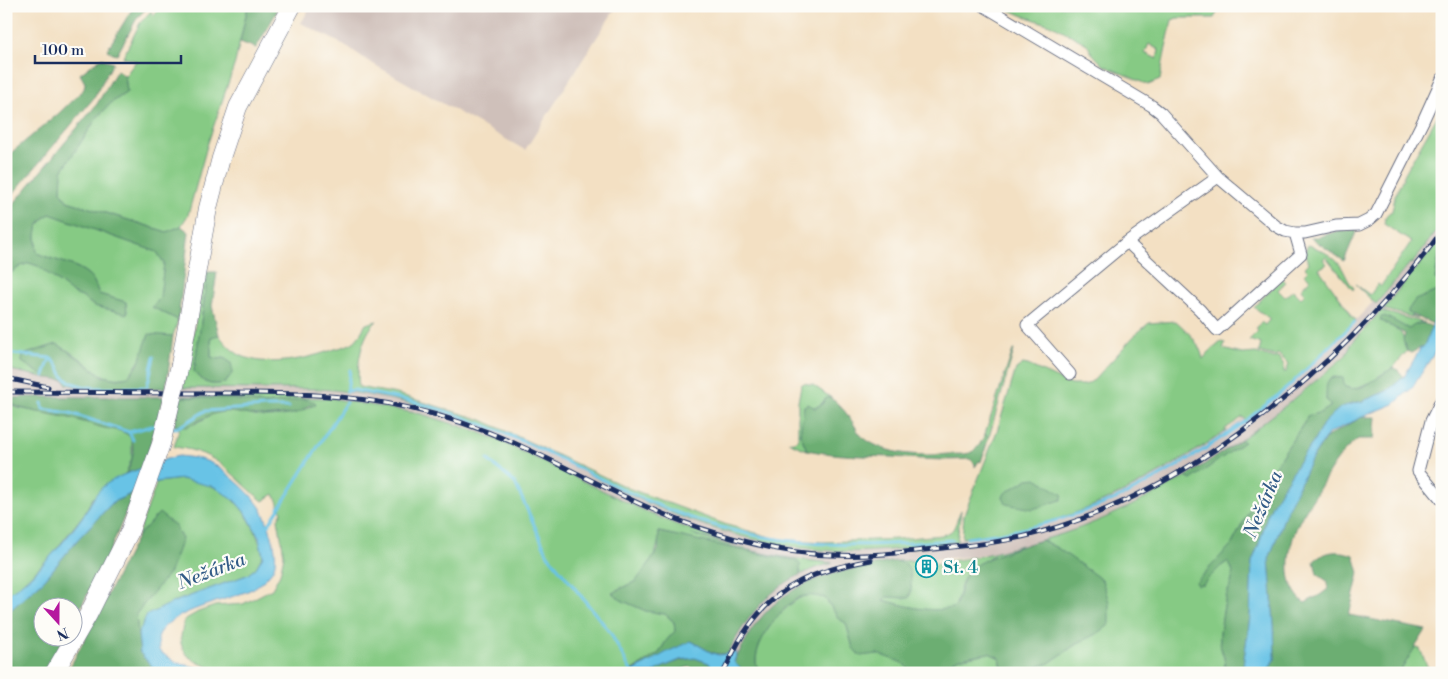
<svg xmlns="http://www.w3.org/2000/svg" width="1448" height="679" font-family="'Libre Bodoni',serif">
  <rect width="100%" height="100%" fill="#fdfcf7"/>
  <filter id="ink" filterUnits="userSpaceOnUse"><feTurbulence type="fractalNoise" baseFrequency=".02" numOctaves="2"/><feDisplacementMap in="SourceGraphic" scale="10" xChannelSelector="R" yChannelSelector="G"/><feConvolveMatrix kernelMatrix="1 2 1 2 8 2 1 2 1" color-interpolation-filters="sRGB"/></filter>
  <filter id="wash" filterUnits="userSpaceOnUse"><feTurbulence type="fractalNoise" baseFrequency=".0096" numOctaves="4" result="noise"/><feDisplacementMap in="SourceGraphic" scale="20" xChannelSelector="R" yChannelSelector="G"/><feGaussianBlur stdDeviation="1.12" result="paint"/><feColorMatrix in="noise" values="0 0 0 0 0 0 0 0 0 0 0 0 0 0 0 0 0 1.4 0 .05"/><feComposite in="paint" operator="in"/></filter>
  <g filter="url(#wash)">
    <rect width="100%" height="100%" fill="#f3e0c3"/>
    <path fill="#cfc0ba" d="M311,6H617L525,150L368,61L348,47L301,23Z
      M1442,217V244L1381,318L1342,357L1294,399L1266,422L1212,460L1160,491L1124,509L1086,525L1056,536L1003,551L968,557L896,561L835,572L819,577L795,589L774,604L750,633L728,673H717L741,627L767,597L789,580L815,568L830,563L799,560L756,552L714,541L301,401L6,400V384L12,383L6,382V369L46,378L65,380L66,384L257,385L376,393L481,421L535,444L625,488L719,526L801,544L919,543L982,536L1018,529L1051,521L1105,500L1152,477L1226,431L1256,409L1338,339L1388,286Z"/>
    <path fill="#86ca84" stroke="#507c71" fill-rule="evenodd" d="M162,6H248L235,63L207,146L188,215L181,226L167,232L67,201L61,191L62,171L96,119L111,103L127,92L125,76L136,61L123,57L140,23L151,11L153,16Z
      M1001,6H1221L1214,18H1177L1172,20C1168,40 1163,59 1160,80L1148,85L1103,65L1091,52L1087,44L1056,27L1021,15ZM1149,44L1159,50L1157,59L1145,53Z
      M1442,108V223L1412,264L1410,263L1376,304L1355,284L1370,295L1378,284L1381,286L1411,242L1384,224C1385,217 1386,214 1392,211L1395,196L1405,173Z
      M50,214L157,252L164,263L160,298L152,307L178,320L173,336L149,335L141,359L128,377C105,382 98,372 81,359C74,354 65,349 57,344L23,355L22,362L47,378L6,369V276L21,266L29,263L38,266L74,294L82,297L94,306L127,313L126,302L99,294C97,289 94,280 90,276C77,263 53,261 37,253C35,235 34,224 50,214Z
      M1442,237L1435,278L1442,282V289L1420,298L1411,316L1418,319L1383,309L1393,298L1395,294Z
      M1308,245C1319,248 1336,257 1342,268C1346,275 1348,282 1354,288L1353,290L1326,257L1323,259L1327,264L1319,269L1349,311L1352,317L1356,320C1322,357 1286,391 1246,421L1243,417L1225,429L1226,431C1172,467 1114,502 1051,521C1022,530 992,534 962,538L964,515L997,431L1016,369L1023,364L1028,365L1072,385H1085L1094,380L1135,335L1149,323L1176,321C1188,332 1200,343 1203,359L1209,352L1221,342L1225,343L1223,349L1242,354L1256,353L1275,358L1279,357L1284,365V372H1286L1289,364L1278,354L1275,356L1259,352L1261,344L1249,340L1258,331L1256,329L1261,322L1265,325L1270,319L1254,307L1282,278L1286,282L1278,290L1285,297L1293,290L1301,298L1305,294L1301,289L1310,279L1304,274L1308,270L1305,267L1309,263L1305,251ZM1042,481L1054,491L1005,493L1021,484Z
      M205,272H208L194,371C205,384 208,386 225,383L231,363L224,358L218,359L211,357V336L219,335C224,342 230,349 238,354C264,369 308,359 335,349C342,347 351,345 356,340C360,336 363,328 366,324L377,321C361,335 356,367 359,387L397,394L482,420L628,488L727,525L778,539L823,542L897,539L942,535L950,532L954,528L961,510L957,542C913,548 865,555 820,550C753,544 688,523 628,494C578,470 530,441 478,423C432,408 382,395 333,390C311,388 290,389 268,389C240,389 212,388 183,388Z
      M1381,311L1425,323H1419L1409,329L1398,324L1380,320C1385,323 1400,330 1402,335C1405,340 1403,346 1407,351L1393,368L1379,376L1377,380L1353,389L1345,387L1342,378L1334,377L1329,379L1326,400L1330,403V407L1322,412L1307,416L1306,420L1266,479L1232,544L1203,584L1221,566L1227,562C1240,574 1227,588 1225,602C1223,610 1219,635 1220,642C1221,654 1227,659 1224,673H1030L1040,666L1049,663L1078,643L1067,557L1059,549L1042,540C1094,526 1142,502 1188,475L1187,478L1191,479L1243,442L1241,440L1294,399L1346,355L1351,344Z
      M1013,350H1014L989,437L985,434Z
      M804,383L813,385L830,397L825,399C820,408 814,408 804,406L800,434L807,450L788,442H795L798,438V402L801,385Z
      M182,396L330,398L421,414L476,431L498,440L643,510L675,524L736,544L691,534C738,549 784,559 833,563L815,568L800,575L801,571L770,556L659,532C660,549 649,569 636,581C631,584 624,587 618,589L621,600L646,611L665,614L674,622L675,631L666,641L659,653L629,673H225C210,666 185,663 181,643C180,637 183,627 184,620L198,612L215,606L243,604L272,589L280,574L284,555L278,519L282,512L274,494L263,501C230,475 220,452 174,447L180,426C193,428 202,419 213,414C230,408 246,416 263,417C274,417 289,416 298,412C305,410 309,406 316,405L304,399L265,404L238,399L181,397Z
      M6,402L18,408L70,418L101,427L121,431L130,436L132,442V458L126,473L92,499L84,514L51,556L17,588L6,595Z
      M182,479C193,481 207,482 216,488C243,502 256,527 263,555L256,568L247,575L174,602L148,615L138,634L136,614L150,596L159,513L137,537L157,482Z
      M1021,545L1004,553L990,557L970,569L962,582L955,608C932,614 906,606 883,600L887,597L909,598L911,592L906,564L896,561L930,560L934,561V565L939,564L940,562C967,559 995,554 1021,545Z
      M812,595L825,598L839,619L846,623L853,648C869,652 889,654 903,663C908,666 910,670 916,673H759C758,670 756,665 756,662C755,640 780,610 798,599C802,596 808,596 812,595Z
      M1414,647L1420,649L1430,673H1399Z
      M989,653L1000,658L1002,668L995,673H934L957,659Z"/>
    <path fill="#6cae72" stroke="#446e68" d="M134,6H149L137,18L117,55L107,50Z
      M248,6H280L256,48L240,42Z
      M101,58L113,63L93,99L6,202V157L58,114L84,89L85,83L80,74Z
      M117,70L125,76L127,92L111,103L96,119L62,171L61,191L67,201L167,232L181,226L189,232L178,320L152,307L160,298L164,263L157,252L50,214C34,223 35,236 37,253C53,261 76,263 90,276C94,280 97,289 99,294L126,302L127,314L94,306L82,297L74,294L38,266L29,263L21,266L6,276V213L97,104Z
      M1357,230L1344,261L1310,237H1319L1338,231Z
      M1442,245V282H1440L1435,279Z
      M208,272H217L212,306L219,335L211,337V357L218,359L224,358L231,363L233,372L225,383C208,386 205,383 194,371Z
      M1442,289V300L1433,324L1408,313V310L1415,300Z
      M1385,316L1409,329C1417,322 1423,322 1432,327L1424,346L1411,353L1407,351L1403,340L1405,334L1380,320L1381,317Z
      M149,334L173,336L166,388H83L66,384L65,380L47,378L22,362L23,355L57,344L80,359L102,376L118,379L128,377L138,365Z
      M1393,368L1398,370L1404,377L1387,391L1363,401L1352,403L1332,415L1323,424L1313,443L1300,460L1273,503L1267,516L1259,544L1252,562L1250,617L1242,673H1224C1228,658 1221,654 1220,642C1219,635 1223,610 1225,602C1227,588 1240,574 1227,562L1221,566L1203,584L1197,585L1196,582L1232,544L1266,479L1306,420L1307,416L1322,412L1330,407V403L1326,400C1327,384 1323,376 1343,378L1345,387C1362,394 1379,375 1393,368Z
      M26,397H164L144,468L126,473C132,465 137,445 129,436C123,429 112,430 104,428C92,425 82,420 70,418C49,413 26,412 6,402V399Z
      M181,397L232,399L265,404L304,399L315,402L316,405L308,406L300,412L292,414L263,417L227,411L213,414L186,427L174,425Z
      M830,397C838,403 846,412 851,420C856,426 857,433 864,438C887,456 922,456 949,454C957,454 966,455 972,452C979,448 982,440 985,434L989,437L981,462L979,461L975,467V464L970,459C944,461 919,459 892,457C864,456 835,456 807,450L800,434L804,406L808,404L815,408L822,404L825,399Z
      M1362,417H1376L1374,439H1358C1352,444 1346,449 1341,455C1332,466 1325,479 1318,491C1311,502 1303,513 1298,524C1288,548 1281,585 1305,603L1320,595L1328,589L1327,581L1317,574L1314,561C1327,550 1338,550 1354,555L1359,573L1349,615L1426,630L1399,673H1266L1275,659L1274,625L1269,559L1286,512L1311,460L1327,437Z
      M1241,440L1244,442L1191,480L1187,478L1188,475Z
      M1036,478L1063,495L1061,500L1033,509L1006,504L1003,497L1005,493L1028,479Z
      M134,493L109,553L73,622L72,606H42V636L65,637L44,673H6V614L45,579L78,539L113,502Z
      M159,513L175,526L182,539L170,572L136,614L140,653L157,671L164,673H67L137,537Z
      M659,532C704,541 749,553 795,560L800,564V575C766,591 745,620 728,653C712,657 704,647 691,641L629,673L659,653L666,641L675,631L674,622L665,614L646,611L621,600L612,593L636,581L648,565L658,550Z
      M1042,540L1059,549L1102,580L1109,602V625L1100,632L1078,643L1049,663L1040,666L1030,673H995L1002,668L1000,658L989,653L976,655L957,659L934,673H916L910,670L903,663L878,654L860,656L853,648L846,623L839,619L825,598C816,596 807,594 798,598C781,608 755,641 756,662C756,665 758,670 759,673H745L734,662C740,652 745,641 751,631C788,577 836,572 896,561L906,564C912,574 913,586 909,598L887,597L883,600C906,606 932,614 955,607C960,595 961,581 969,570C977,560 1027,544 1042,540Z
      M695,658L709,663L714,673H696L693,668L689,667L670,673H653C666,664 680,660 695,658Z"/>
    <path fill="#68c3e6" stroke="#4279a2" d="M1442,300V334L1435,352L1412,388L1394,404L1362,417L1328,434L1311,460L1286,512L1269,559L1274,625L1275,659L1266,673H1242L1250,617L1252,562L1259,544L1267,516L1273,503L1300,460L1313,443L1323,424L1332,415L1341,407L1363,401L1387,391L1404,377L1420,349L1424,346Z
      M179,456C188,457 200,458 209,462C223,468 251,493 260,507C268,520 282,558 272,571C268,577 258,586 252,589C231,600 167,611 159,635C157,639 159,646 159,651L175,662L218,673L157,672L140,653L138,634L147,615L174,602L247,575L256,568L263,556L259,537L247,515L235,501L215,487L182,479L157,482L113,502L78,539L45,579L6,614V595C37,575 62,545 83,516C91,505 94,493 105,485C116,477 130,472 143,468C155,464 166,458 179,456Z
      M691,641L712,653L719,655L737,652L734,662L745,673H714L709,663L695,658L680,660L661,668L653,673H630L667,652Z"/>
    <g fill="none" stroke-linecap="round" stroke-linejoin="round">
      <path stroke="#68c3e6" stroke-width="3" d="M6,353L50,358
        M44,376L50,358C62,365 58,373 66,379C83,393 125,387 147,387L154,357
        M347,391L354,390C373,394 392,397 410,401C445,410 480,423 513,437C582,467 647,507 720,527C799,549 872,547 953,540
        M347,392L350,370
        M42,403L43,409L70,413L129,432L133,440
        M1248,419L1287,388L1355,322
        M170,427L176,428L186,423L205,411L266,407H289
        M129,432L152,426L158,427
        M1209,446L1246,421
        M488,460L515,483L548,555L610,632L632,673
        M266,529L346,402
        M967,538C1019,532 1070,519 1118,498C1149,484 1179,465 1208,447"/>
    </g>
  </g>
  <g filter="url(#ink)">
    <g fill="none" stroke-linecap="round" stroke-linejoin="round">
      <defs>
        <path id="minor" d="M984,6L1152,106L1161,113L1218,177L1276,226L1285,231L1295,233H1305L1336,226L1359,225L1369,220L1376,214L1423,121L1442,79
          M1218,177L1127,242L1200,310L1217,330L1301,254L1295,233
          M1070,374L1027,325L1127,242
          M1442,399L1431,421L1418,471L1442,500"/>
        <path id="primary" d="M180,365L208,208L221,158L238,107L292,6
          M54,673L88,615L129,533"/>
      </defs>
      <use href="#minor" stroke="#676d81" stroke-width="13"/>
      <use href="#primary" stroke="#676d81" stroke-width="19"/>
      <use href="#minor" stroke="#fff" stroke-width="11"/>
      <use href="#primary" stroke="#fff" stroke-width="18"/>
      <defs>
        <path id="rail" d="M6,378L48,387
          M6,392C72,392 138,393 204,393C273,393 341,392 409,408C445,416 480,428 514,443C581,473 645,512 716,533C753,545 793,554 832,555C869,557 906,552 943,548C974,545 1006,542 1037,533C1195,491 1347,361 1442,231
          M723,673C731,658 737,642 747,629C778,583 818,570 871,560"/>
      </defs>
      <use href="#rail" stroke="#1b2f5e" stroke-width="5"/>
      <use href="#rail" stroke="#fdfcf7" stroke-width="3" stroke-dasharray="9" stroke-linecap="butt"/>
      <defs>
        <path id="primary-bridge" d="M129,533L161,444L180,365"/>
      </defs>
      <use href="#primary-bridge" stroke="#676d81" stroke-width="19" stroke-linecap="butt"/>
      <use href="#primary-bridge" stroke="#fff" stroke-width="18"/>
    </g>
  </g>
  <defs>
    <symbol id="building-ring" viewBox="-11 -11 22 22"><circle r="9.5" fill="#fdfcf7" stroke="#0f9aa8" stroke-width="1.5"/><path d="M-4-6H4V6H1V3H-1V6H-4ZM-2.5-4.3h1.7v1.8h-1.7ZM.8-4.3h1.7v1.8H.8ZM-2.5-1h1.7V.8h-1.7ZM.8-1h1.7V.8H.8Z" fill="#0f9aa8"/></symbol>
  </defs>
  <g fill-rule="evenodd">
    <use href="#building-ring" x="914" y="554" width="25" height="25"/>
  </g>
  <g text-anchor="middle" stroke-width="4.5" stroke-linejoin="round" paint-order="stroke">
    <g font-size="18" fill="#0d838f" stroke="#fdfcf7" text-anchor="start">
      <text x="943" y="573">St. 4</text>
    </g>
    <g font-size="19" font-style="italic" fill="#325b87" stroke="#fdfcf7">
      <text transform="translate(1262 504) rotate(-67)" y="7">Nežárka</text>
      <text transform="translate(211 570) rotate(-21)" y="7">Nežárka</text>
    </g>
  </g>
  <rect width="1448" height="679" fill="none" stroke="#fdfcf7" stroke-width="25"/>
  <g transform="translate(58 622) rotate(159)"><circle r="24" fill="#fdfcf7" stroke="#a3aaba"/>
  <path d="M0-4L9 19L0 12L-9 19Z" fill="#b5179e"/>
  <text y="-8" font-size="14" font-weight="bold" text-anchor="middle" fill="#1b2f5e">N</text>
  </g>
  <path d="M35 55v8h146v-8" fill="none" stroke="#1b2f5e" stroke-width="2.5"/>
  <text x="42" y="55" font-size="15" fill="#1b2f5e" stroke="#fdfcf7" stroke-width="4" paint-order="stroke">100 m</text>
</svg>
